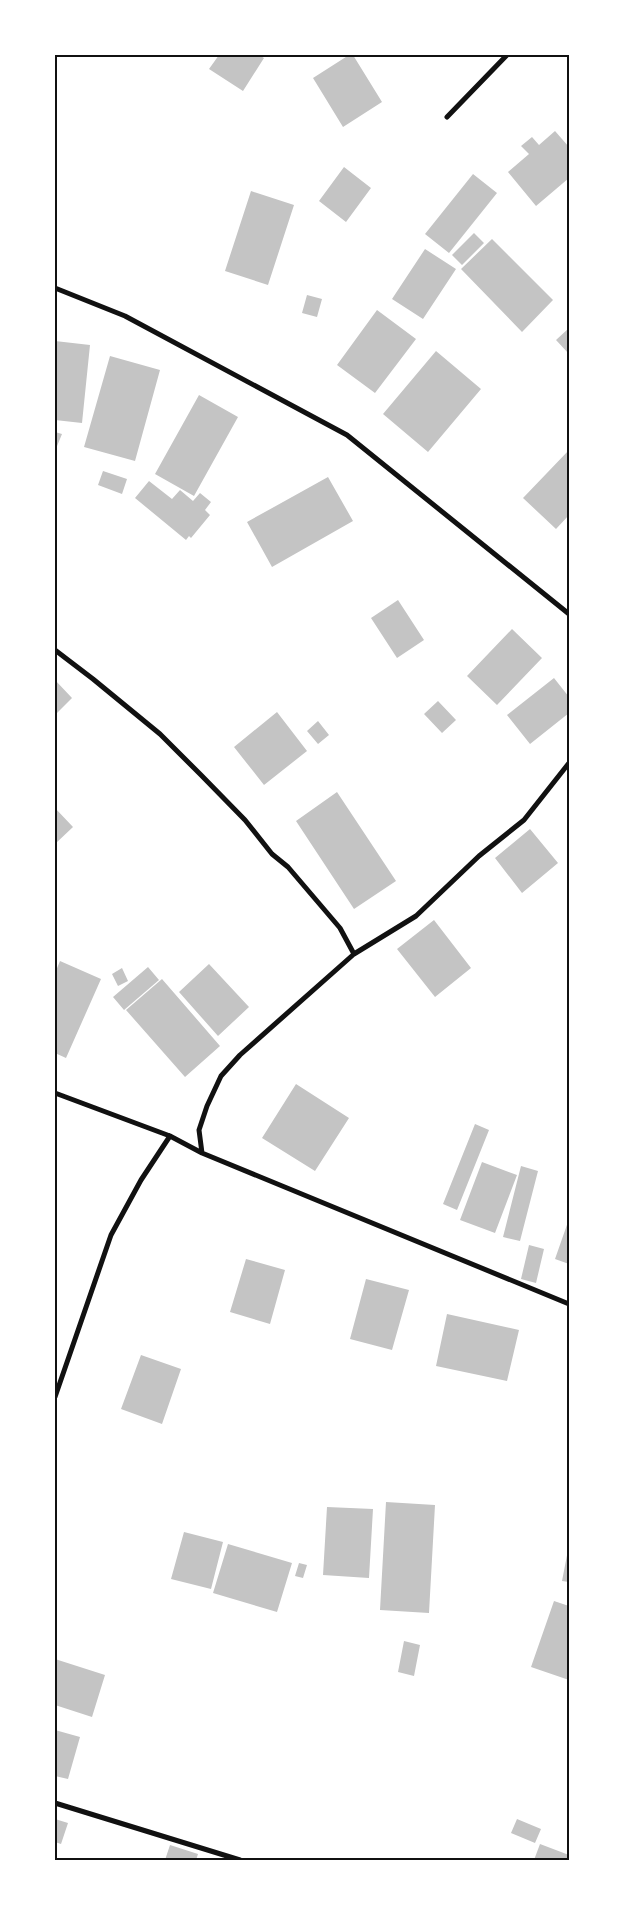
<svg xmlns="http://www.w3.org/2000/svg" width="624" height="1915" font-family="Quicksand,sans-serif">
  <rect width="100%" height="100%" fill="#fff"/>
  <path fill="#c4c4c4" d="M219,55H259L264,58L243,91L209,69Z
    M349,55H353L382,102L343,127L313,78Z
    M555,131L569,147V178L536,206L508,172L529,154L521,146L532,137L539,145Z
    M344,167L371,188L346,222L319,201Z
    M473,174L497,193L449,253L425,234Z
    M251,191L294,205L268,285L225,271Z
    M474,233L484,243L462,265L452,255Z
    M492,239L553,300L522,332L461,269Z
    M425,249L456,269L423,319L392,299Z
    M307,295L322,299L317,317L302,313Z
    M377,310L416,339L375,393L337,365Z
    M569,328V354L556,340Z
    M55,341L90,345L82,423L55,420Z
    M436,351L481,389L428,452L383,414Z
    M110,356L160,370L135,461L84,447Z
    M199,395L238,417L194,496L155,474Z
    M55,432L62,434L55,451Z
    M569,450V515L556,529L523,498Z
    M103,471L127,479L122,494L98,485Z
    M328,477L353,521L272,567L247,522Z
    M149,481L172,499L180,490L193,501L200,493L211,502L205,510L210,515L191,538L189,536L186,540L135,498Z
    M398,600L424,640L397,658L371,618Z
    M512,629L542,658L497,705L467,676Z
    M554,678L569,697V713L530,744L507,715Z
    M55,680L72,698L55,715Z
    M438,701L456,720L442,733L424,714Z
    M277,712L307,751L264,785L234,747Z
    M318,721L329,735L318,744L307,731Z
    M337,792L396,881L354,909L296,821Z
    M55,808L73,827L55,844Z
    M530,829L558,863L522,893L495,858Z
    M434,920L471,968L435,997L397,949Z
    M60,961L101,979L66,1058L55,1053V973Z
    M209,964L249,1007L218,1036L179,992Z
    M148,967L159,980L124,1010L113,997Z
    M122,968L128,981L118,986L112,974Z
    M162,979L220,1046L185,1077L126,1010Z
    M296,1084L349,1118L315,1171L262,1138Z
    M475,1124L489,1130L457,1210L443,1204Z
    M482,1162L517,1175L495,1233L460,1220Z
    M521,1166L538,1171L520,1241L503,1237Z
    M569,1219V1264L555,1259Z
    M529,1245L544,1249L536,1283L521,1279Z
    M246,1259L285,1270L270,1324L230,1312Z
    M366,1279L409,1290L392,1350L350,1339Z
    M447,1314L519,1330L507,1381L436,1366Z
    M141,1355L181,1369L162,1424L121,1409Z
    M386,1502L435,1505L429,1613L380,1610Z
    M327,1507L373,1509L369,1578L323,1575Z
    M184,1532L223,1542L211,1589L171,1579Z
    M228,1544L292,1563L277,1612L213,1593Z
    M568,1550H569V1582L562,1581Z
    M299,1563L307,1565L303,1578L295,1576Z
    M554,1601L569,1606V1680L531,1667Z
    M404,1641L420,1645L414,1676L398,1672Z
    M55,1659L105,1675L92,1717L55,1705Z
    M55,1730L80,1737L68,1779L55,1776Z
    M55,1819L68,1823L61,1844L55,1842Z
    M517,1819L541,1829L535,1843L511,1833Z
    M540,1844L569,1855V1860H534Z
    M170,1845L198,1854L196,1860H165Z"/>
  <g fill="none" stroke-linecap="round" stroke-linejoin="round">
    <path stroke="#111" stroke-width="5" d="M447,117L507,55
      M55,288L125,316L347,435L569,614
      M55,650L93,679L160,734L201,775L245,820L272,854L288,867L340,928L354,954
      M55,1093L170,1136L202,1153L569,1304
      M202,1153L199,1130L207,1106L221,1076L240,1055L354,954L416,916L479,856L524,820L569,763
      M55,1397L111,1235L141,1180L170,1136
      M55,1803L240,1860"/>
  </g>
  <rect width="624" height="1915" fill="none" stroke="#ffffff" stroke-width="112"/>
  <rect x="56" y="56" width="512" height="1803" fill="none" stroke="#111" stroke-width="2"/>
</svg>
